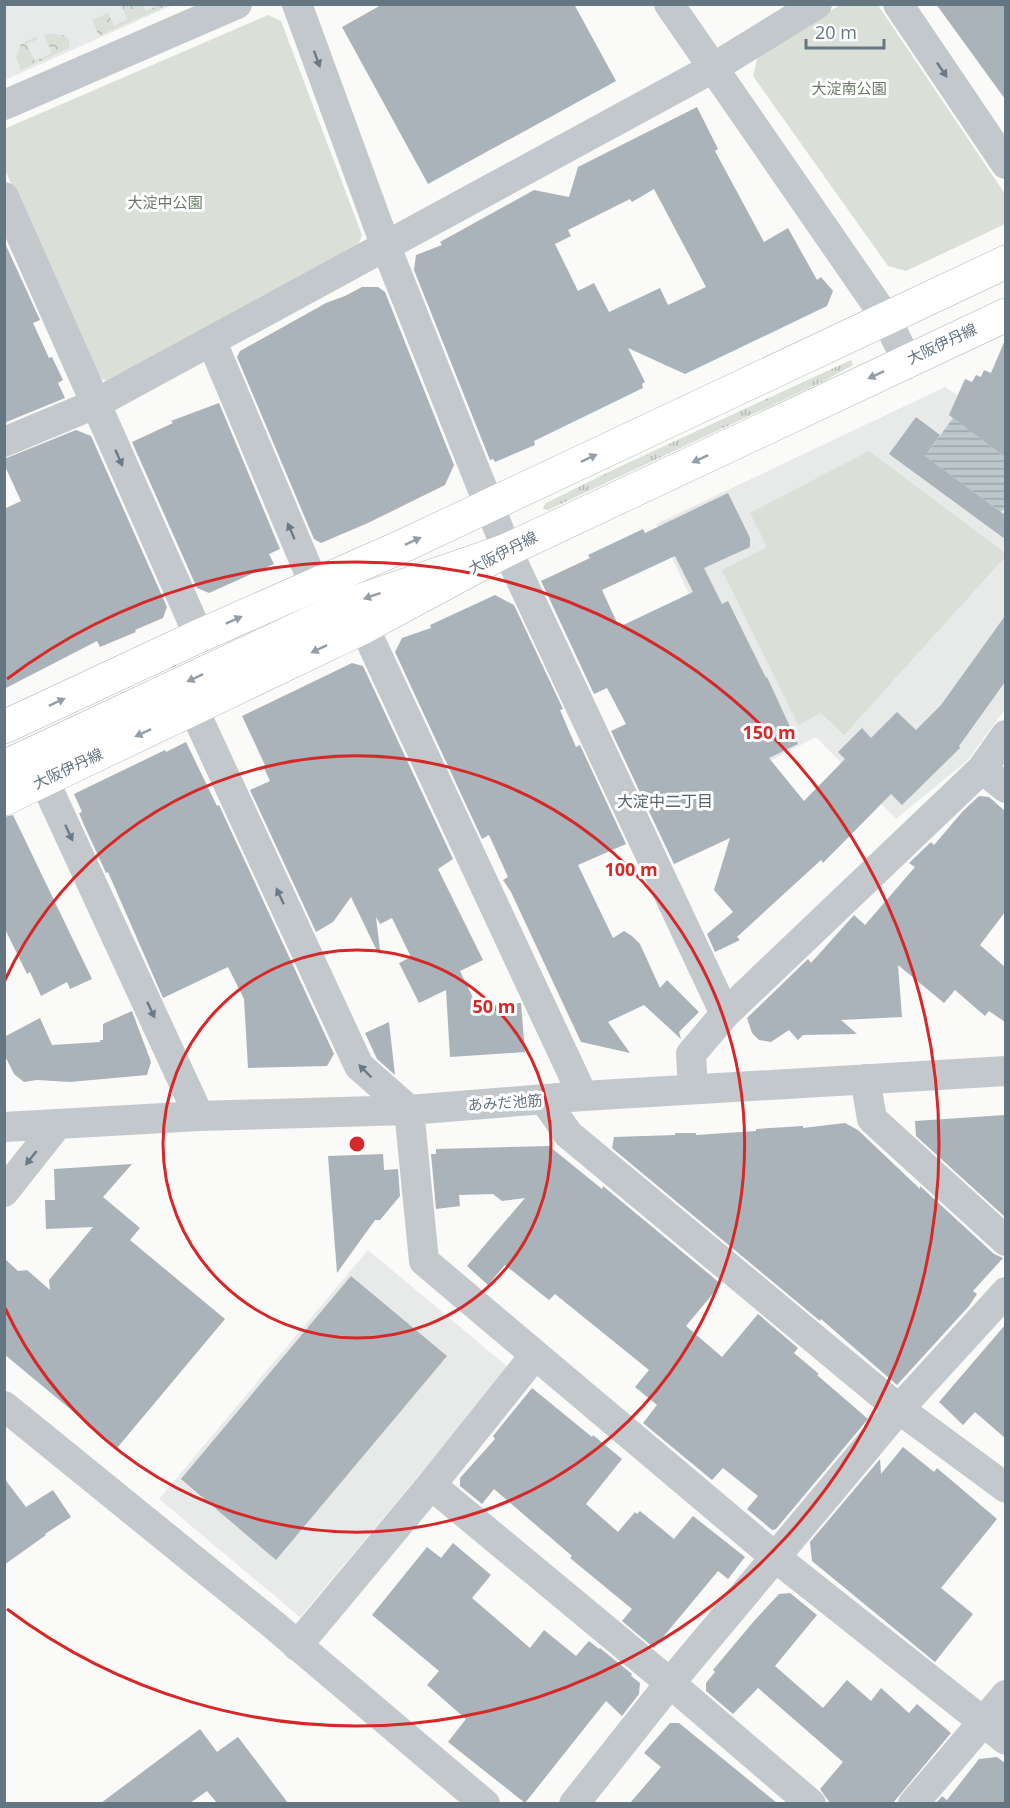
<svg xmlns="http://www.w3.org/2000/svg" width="1010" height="1808" font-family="'Open Sans','Noto Sans JP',sans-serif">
  <defs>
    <pattern id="grass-tufts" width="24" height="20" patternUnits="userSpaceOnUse" patternTransform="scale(1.5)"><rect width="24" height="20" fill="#dadfd7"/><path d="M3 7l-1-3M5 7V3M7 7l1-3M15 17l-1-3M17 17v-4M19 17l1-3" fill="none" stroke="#b4b9b4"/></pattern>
    <pattern id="forest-crowns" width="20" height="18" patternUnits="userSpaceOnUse" patternTransform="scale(1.5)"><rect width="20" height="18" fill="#dadfd7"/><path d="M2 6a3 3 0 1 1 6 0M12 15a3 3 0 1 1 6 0" fill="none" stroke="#b4b9b4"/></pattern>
    <pattern id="water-rules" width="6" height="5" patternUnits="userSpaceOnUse" patternTransform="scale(1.5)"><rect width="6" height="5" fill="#bbc7cb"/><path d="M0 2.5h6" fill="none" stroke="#9ca6aa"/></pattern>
  </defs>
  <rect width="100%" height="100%" fill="#fafaf8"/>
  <path fill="#e8e9e9" d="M5,4L173,5L5,80Z
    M945,387L1005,426V709L968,760L896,819L816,737L768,762L656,524Z
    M368,1250L509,1368L300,1617L159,1499Z"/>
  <path fill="url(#grass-tufts)" d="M851,360L853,365L826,380L548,510L544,509L543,507L546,503L621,466Z"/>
  <path fill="url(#forest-crowns)" d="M128,4L143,5L146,11L159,5H168L99,36L92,20L108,13L114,26L127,19L122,7Z
    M46,34L64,35L69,40V48L21,70L16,57L21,44L36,37L37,39L27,44L35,61L52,53L44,35Z"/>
  <path fill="#dadfd7" d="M840,5H878L1005,194V224L906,271L888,266L753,76L758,55Z
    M268,15L281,21L362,235L357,248L112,383L97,377L5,170L4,129Z
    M869,451L1005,553V557L844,735L821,713L798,725L722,570L767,547L750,513Z"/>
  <path fill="url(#water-rules)" d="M953,418L1005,457V507L1001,512L925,456Z"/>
  <path fill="#aab3b9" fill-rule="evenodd" d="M383,4H574L616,81L428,184L342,27Z
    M936,4H1005V99Z
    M697,107L718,149L715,151L764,242L788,228L817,280L821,277L833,291L827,306L685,374L628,348L645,382L642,384L643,388L534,441L535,445L495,462L493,459L490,460L414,270L416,255L442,245L440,242L534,190L569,197L578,167ZM654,189L706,287L668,305L660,288L609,312L594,283L578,291L555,244L571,236L568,230L630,199L632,202Z
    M4,241L40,320L33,323L49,358L52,357L63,380L58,383L65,398L4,423Z
    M362,287H378L385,292L454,465L445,485L368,523L321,543L314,539L237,357L240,351L326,303L345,296Z
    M1005,340V457L949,415L965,379L972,382L976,375L981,377L984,370L991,373Z
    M219,403L280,549L269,554L274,564L209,593L197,588L132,442L173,423L171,421Z
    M916,417L940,435L925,456L1005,515V539L889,454Z
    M76,430L91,436L167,607L163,618L135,630L136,632L100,647L97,641L4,689V509L21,501L4,464V459Z
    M728,493L750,538V547L704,568L722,604L728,601L766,678L767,677L798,744L769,758L804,801L845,759L838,752L862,728L871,738L897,712L916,730L941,705L1005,616V682L959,746L960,748L902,805L891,794L823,863L821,860L737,937L740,940L715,952L707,934L733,912L714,890L730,838L674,864L611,731L626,724L607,688L594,694L541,581L590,558L588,555L643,529L645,533ZM675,556L693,592L619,627L602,590Z
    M495,595L514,605L563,709L560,710L576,747L580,745L626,844L578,865L613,938L624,931L632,936L640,944L660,988L667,980L699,1012L679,1032L681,1039L644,1005L608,1022L630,1053L581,1042L511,892L503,880L508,877L489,835L482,839L395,652L402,638L431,628L430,625Z
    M352,663L363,666L453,859L438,869L483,960L460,971L477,1006L521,1003L525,1052L450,1057L446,990L419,1003L399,963L411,957L392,918L380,924L376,917L380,950L377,951L351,897L333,922L316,932L250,790L270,781L263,766L265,765L242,716Z
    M186,742L217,806L219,805L334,1054L327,1066L248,1068L244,999L228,967L163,998L108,872L106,873L84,825L79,813L82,812L74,794L165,750L166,752Z
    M979,796L989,797L1005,811V912L980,945L1005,967V1022L989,1011L985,1016L955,990L944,1003L898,965L902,1017L841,1020L857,1034L803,1035L798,1040L789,1030L771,1042L759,1040L752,1033L747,1018L808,959L811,963L854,915L865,925L915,867L909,863L931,842L934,845L963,811Z
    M13,815L92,979L70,989L67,982L41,996L30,972L27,974L4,927V817Z
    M132,1011L151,1062L147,1075L70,1082L37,1080L24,1082L14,1074L4,1054V1037L40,1018L52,1045L100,1042V1040H103V1024Z
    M389,1022L395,1075L377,1059L365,1033Z
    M1005,1115V1217L916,1136L915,1121Z
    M845,1123L858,1130L920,1189V1186L994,1254L1003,1258L973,1291L977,1294L969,1306L897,1385L821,1319L820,1321L612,1148L614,1137L675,1135V1133H696V1135L756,1131V1129L803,1126V1128Z
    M549,1146L602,1189L603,1186L721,1284L686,1326L722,1357L758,1314L798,1348L794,1353L819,1374L817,1375L868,1419L776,1529L772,1530L747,1509L758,1496L723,1468L712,1480L643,1423L657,1405L635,1387L649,1370L555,1294L549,1300L505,1265L488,1285L467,1266L525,1198L502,1201L493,1194L459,1195L460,1206L436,1209L431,1154H436V1149Z
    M383,1154L384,1170L398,1169L400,1196L380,1220H375L337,1273L328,1156Z
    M132,1164L103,1197L140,1228L130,1240L225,1319L117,1448L4,1354V1258L18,1271L27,1270L50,1290L49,1280L93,1227L46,1229L45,1200H55L54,1169Z
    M351,1276L447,1356L276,1560L181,1479Z
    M1005,1325V1438L975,1412L963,1425L939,1402Z
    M532,1388L592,1437L593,1435L622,1459L586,1504L618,1532L635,1512L637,1514L640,1511L674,1539L693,1516L745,1557L728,1579L718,1571L654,1648L622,1621L632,1609L570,1558L572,1556L494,1489L482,1504L460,1486V1478L495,1439L493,1436Z
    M903,1447L934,1472L937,1468L997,1519L941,1588L973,1614L935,1662L812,1561L810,1542L880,1459L881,1474Z
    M4,1478L26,1507L53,1490L71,1517L45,1534L46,1535L4,1565Z
    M453,1543L491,1575L472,1598L530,1648L544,1630L576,1656L589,1641L599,1649L600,1648L632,1674L631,1676L640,1683L639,1694L622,1716L606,1701L525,1803L448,1742L466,1719L427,1685L439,1671L372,1615L427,1547L441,1558Z
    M790,1593L817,1615L775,1666L823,1708L847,1680L871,1701L881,1688L909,1713L917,1704L951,1733L893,1803H830L820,1789L843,1762L758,1688L733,1714L706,1691V1683L715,1672L713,1670L754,1621L779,1594Z
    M670,1723H679L777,1803H630L661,1767L644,1753Z
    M200,1729L217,1752L238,1737L288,1803H217L207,1791L190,1803H101Z
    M997,1757L1005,1763V1803H936L942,1796L947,1800L979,1759Z"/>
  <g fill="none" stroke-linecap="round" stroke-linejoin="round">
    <defs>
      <path id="major" d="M4,727L199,636L405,545L1006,262
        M4,799L364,627L507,550L1006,315"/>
      <path id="highway" d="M4,767L353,603L507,550"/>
    </defs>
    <use href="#major" stroke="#b5babe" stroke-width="34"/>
    <use href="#highway" stroke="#b4b9bd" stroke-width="34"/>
    <path stroke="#c3c8cc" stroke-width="30" d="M297,4L386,247L507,550L725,1014
      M669,4L886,318L907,361
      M898,4L1006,164
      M4,105L237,4
      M4,197L199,636
      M212,342L314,584
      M4,442L95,404L713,68L817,4
      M364,627L583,1096
      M194,710L359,1066L409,1110L424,1261L775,1557L1006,1740
      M982,769L1006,788
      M44,780L199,1116
      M865,1079L872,1119L1006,1241
      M693,1089L691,1054L725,1014L982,769L1006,735
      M545,1100L568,1134L899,1409L1006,1488
      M4,1127L199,1116L409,1110L583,1096L1006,1071
      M4,1192L57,1125
      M4,1406L269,1621L485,1804
      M431,1485L670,1683L811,1804
      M297,1646L431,1485L535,1355
      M574,1804L670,1683L899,1409L1006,1292
      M913,1804L1006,1695"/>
    <use href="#major" stroke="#fff" stroke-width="33"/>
    <use href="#highway" stroke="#fff" stroke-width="33"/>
  </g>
  <defs><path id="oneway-solid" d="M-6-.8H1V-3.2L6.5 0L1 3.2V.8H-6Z" transform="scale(1.5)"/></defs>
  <g fill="#6a7a87">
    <use href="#oneway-solid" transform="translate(317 59) rotate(70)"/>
    <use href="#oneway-solid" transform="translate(942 70) rotate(56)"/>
    <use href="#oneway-solid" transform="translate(119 458) rotate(66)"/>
    <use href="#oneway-solid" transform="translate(291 531) rotate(-113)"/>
    <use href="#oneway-solid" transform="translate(69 833) rotate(65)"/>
    <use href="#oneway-solid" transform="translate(280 896) rotate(-115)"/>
    <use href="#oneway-solid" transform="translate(151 1010) rotate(65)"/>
    <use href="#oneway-solid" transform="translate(365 1071) rotate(-135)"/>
    <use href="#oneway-solid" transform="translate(31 1158) rotate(128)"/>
  </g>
  <g fill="#939fa8">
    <use href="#oneway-solid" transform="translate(876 375) rotate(155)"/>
    <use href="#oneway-solid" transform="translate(589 458) rotate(-25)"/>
    <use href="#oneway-solid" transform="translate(700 459) rotate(155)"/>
    <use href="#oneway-solid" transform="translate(413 541) rotate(-25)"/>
    <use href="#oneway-solid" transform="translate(372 596) rotate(161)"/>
    <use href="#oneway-solid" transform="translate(234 620) rotate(-24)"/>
    <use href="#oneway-solid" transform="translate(319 649) rotate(154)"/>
    <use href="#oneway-solid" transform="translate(195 678) rotate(155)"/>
    <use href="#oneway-solid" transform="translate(57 702) rotate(-25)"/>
    <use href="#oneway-solid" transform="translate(143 733) rotate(155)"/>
  </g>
  <g fill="none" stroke="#d62828" stroke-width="3">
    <circle cx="357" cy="1144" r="194"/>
    <path d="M5 980A388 388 0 1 1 5 1308"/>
    <path d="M7 679A582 582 0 1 1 7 1609"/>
  </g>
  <g text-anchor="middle" stroke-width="6" stroke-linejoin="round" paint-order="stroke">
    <g font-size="15" fill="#687a64" stroke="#fff">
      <text x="849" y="94">大淀南公園</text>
      <text x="165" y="208">大淀中公園</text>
    </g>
    <g font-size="15" fill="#657683" stroke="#fff">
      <text transform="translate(942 344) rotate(-25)" y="5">大阪伊丹線</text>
      <text transform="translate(503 553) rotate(-27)" y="5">大阪伊丹線</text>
      <text transform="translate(68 769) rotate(-25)" y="5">大阪伊丹線</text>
      <text transform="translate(505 1103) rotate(-4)" y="5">あみだ池筋</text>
    </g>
    <g font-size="16" fill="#57646e" stroke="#fff">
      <text x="665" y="807">大淀中二丁目</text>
    </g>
  </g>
  <circle cx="357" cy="1144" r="9" fill="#d62828" stroke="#fff" stroke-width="3"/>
  <g font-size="18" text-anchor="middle" font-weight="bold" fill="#d62828" stroke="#fff" stroke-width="6" stroke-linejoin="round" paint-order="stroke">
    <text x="769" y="739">150 m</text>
    <text x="631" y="876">100 m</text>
    <text x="494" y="1013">50 m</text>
  </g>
  <rect width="1010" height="1808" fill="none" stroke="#657683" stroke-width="12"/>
  <path d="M806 39v9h78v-9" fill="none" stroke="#657683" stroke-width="3"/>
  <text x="815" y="39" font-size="18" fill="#657683" stroke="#ffffff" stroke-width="4.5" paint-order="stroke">20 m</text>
</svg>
